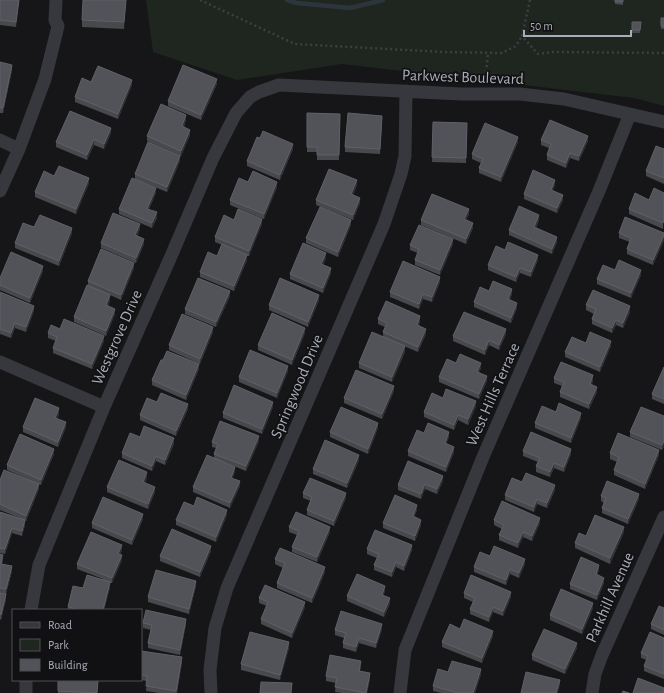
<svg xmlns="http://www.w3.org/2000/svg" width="664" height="693" font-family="'Alegreya Sans',sans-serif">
  <rect width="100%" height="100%" fill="#161618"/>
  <path fill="#1e261f" d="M146,0H664V106L634,98L342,64L237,80L153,52Z"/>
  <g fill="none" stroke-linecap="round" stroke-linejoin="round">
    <path stroke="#2c353c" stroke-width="4.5" d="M287,0L297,3L350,8L383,0"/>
    <path stroke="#3d3f44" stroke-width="2.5" stroke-dasharray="2 3" stroke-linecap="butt" d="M200,0L295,44L444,52L502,53L516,46L522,36
      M530,0L522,36L538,54L553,52L664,53
      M485,82L488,53"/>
    <path stroke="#37383d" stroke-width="13" d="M0,140L19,149
      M0,191L19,149L45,79L58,26L55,20L56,0
      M0,362L104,407
      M31,610L39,565L104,407L172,254L213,158L236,113L250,97L259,92L279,85L461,94H520L564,99L664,122
      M26,693V680
      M211,693L210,670L215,628L227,588L384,224L401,174L405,156L406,91
      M400,693L405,650L483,457L599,191L630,114
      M592,693L595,674L602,655L664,517"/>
  </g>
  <path fill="#47494d" d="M0,0H19L16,27L0,25Z
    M126,0L124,29L82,27V20Z
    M615,0H623V5L615,4Z
    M661,18H664V29H661Z
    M632,22H641L640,33H632Z
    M0,62L12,70L3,113H0Z
    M91,82L132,85L118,119L75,102V97Z
    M217,84L201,120L168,106V101Z
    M307,113L340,114L339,160H317V152H307Z
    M186,120L184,127L190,135L181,156L147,141V136Z
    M382,121L380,154L345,152V147Z
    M433,122L467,123L466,163L432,162Z
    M111,133L104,149L94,145L87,160L56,147V142Z
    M541,140L588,141L579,161L570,158L566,168L547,160V155L549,148L541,145Z
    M518,142L501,182L479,173V168L481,163L472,159V154Z
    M293,149L280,180L247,166V161Z
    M664,149V184L646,176V171Z
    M180,161L167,192L135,179V174Z
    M54,176L89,183L76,214L35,197V192Z
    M248,182L277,187L264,219L230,205V200Z
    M357,185L353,195L360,203L353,220L316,205V200Z
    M555,185L553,190L563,200L557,213L524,199V194Z
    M156,193L149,209L157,218L152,228L119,214V209Z
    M664,193L663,229L629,214V209Z
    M469,214L466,220L473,228L466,244L421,225V220Z
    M234,220L262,224L249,256H247V260L234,291L200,277V272L217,256L222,245L215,242V237Z
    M539,220L536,228L557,242L552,254L509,235V230Z
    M351,225L338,257L306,243V238Z
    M34,227L72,233L59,266L15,248V243Z
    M140,229L137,236L144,244L136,263L101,248V243Z
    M619,233H664V240L653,265L627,254V249L630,242L619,238Z
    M453,244L440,275L415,265V260L418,253L410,250V245Z
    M505,250L538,260L531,277L520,273L516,282L488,270V265Z
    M326,258L323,265L331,273L323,293L290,279V274Z
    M134,268L121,300L110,295V300L108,306L115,314L106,336L74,322V317L88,285V281Z
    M615,270L641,275L631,298L597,284V279Z
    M43,271L30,303L0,290V278Z
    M440,282L432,302L423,299L419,309L390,297V292Z
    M489,291L512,294L510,300L517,308L511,323L474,307V302Z
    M0,292L34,311L26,332L15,328L11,338L0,334Z
    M230,296L216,327L185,314V309Z
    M319,300L308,327L269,310V305Z
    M586,305L630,312L623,328L616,325L612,333L592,324V319L594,314L586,310Z
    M378,319L420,321L419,325L426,334L418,352L383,337V332L385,327L378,324Z
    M213,332L200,364L169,350V345Z
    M48,333L104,341L92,369L53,353V348L56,341L48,338Z
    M305,333L292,365L258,350V345Z
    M506,334L499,350L489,345L485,355L453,341V336Z
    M586,343L611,346L600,372L565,357V352Z
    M405,352L392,382L359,368V363Z
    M163,360L199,369L186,400L152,385V380Z
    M456,363L481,368L479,373L487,381L479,399L439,382V377Z
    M664,367V404L652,399V394Z
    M288,371L277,398L239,382V377Z
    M554,378L593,380L592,384L597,392L589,409L560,397V392L562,386L554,383Z
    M394,391L382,419L344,403V398Z
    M443,398L476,406L468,425L458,420L454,430L424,417V412Z
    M157,402L188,409L176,436L140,420V415Z
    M273,407L262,434L223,418V413Z
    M59,414L57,419L66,427L58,447L23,432V427Z
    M664,416V446L662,450L630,437V432Z
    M581,418L571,443L535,428V423Z
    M378,428L368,454L330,437V432Z
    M424,433L449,437L446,444L454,452L446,472L408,456V451Z
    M140,437L174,444L165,465L156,461L152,471L122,458V453Z
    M259,441L246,471L216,459L235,472L232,478L240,486L230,508L193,492V487L214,458V454L216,448L212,447V442Z
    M523,451L571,454L564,472L554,468L550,477L536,472V466L538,462L523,456Z
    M610,453L659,455L645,489L614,475V470L617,462L610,459Z
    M54,454L41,485L7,470V465Z
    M359,460L347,488L313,474V469Z
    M147,477L145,483L155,492L148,509L107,492V487Z
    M0,480L39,489L26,521L25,520V525L22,536L12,533L5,554L0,553V512L25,520L0,510Z
    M443,481L437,494L425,489L421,499L398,490V485Z
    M522,482L555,490L547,508L537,504L534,512L505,500V495Z
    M303,493L346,498L334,526L307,515V510L311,501L303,498Z
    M601,496L639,499L628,524L602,513V508L604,503L601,501Z
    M194,506L227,515L216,542L176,525V520Z
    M417,510L414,517L421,525L415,541L383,528V523Z
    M143,519L132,545L92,528V523Z
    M494,520L540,523L532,541L523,537L518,548L499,540V535L502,529L494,525Z
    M289,527L330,532L317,562L292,552V547L297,535L289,532Z
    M624,532L610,564L575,548V543L586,536Z
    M367,549L412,550L404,571L396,567L392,577L374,570V565L377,558L367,554Z
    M122,550L120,555L122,560L112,583H110V587L104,610H68V607L83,588L103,579L77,569V564Z
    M211,551L200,577L160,561V556Z
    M0,554L3,560L2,564L12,571L6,594V599L1,620L0,619Z
    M490,556L525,564L519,578L510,574L506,585L474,572V567Z
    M275,559L325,572L312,603L277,588V583L283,568L275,564Z
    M599,570L597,575L604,583L597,600L570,589V584Z
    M196,586L189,614L148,602V597Z
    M385,591L383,596L390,604L384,617L347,601V596Z
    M464,593L511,597L503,616L493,612L489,622L470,614V609L473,602L464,598Z
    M259,598L305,607L292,638L261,624V619L267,606L259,603Z
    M593,608L582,634L550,620V615Z
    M664,608V635L651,629V624Z
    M143,623L186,624L180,655L148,648V643L151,630L143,628Z
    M382,629L376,648L359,643L356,652L343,648V643L344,638L335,635V630Z
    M460,629L493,636L482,663L442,647V642Z
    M664,638V679L644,671V666L647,660L641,658V653Z
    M289,648L280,680L241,670V664Z
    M577,648L565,674L532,660V655Z
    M141,651L182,662L177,693H159L146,691L147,681L141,680Z
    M361,666L360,671L370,678L367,693H342L335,692L336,683L326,681V676Z
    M481,674L475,693H441L433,691V686Z
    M58,680H98L97,693H58Z"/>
  <path fill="#2f3033" d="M12,65V70L3,113V108Z
    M217,79V84L201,120V115Z
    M132,80V85L118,119V114Z
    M186,115V120L182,131V126Z
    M111,128V133L104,149V144Z
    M190,130V135L181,156V151Z
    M588,136V141L579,161V156Z
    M518,137V142L501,182V177Z
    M94,139V145L87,160V155Z
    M293,144V149L280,180V175Z
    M570,153V158L566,168V163Z
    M180,156V161L167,192V187Z
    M89,178V183L76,214V209Z
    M357,180V185L351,199V194Z
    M555,180V185L551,195V190Z
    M277,182V187L264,219V214Z
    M156,188V193L147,214V209Z
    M563,195V200L557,213V208Z
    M360,198V203L353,220V215Z
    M469,209V214L464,224V219Z
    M157,212V218L152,228V223Z
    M539,215V220L534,232V227Z
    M262,219V224L249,256V251Z
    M351,220V225L338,257V252Z
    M473,223V228L466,244V239Z
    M140,224V229L135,240V235Z
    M72,228V233L59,266V261Z
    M664,235V240L653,265V260Z
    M557,237V242L552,254V249Z
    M144,239V244L136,263V258Z
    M453,239V244L440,275V270Z
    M326,253V258L321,269V264Z
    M247,255V260L234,291V286Z
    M538,255V260L531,277V272Z
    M134,263V268L121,300V295Z
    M43,266V271L30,303V298Z
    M331,268V273L323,293V288Z
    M520,268V273L516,282V277Z
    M641,270V275L631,298V293Z
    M440,277V282L432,302V297Z
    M512,289V294L508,304V299Z
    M230,291V296L216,327V322Z
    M423,294V299L419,309V304Z
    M110,295V300L106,310V305Z
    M319,295V300L308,327V322Z
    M517,303V308L511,323V318Z
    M34,306V311L26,332V327Z
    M630,306V312L623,328V323Z
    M115,309V314L106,336V331Z
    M420,316V321L417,330V325Z
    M616,320V325L612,333V328Z
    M15,323V328L11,338V333Z
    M213,327V332L200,364V359Z
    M305,328V333L292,365V360Z
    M426,329V334L418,352V347Z
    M506,329V334L499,350V345Z
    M104,336V341L92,369V364Z
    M489,340V345L485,355V350Z
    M611,341V346L600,372V367Z
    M405,346V352L392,382V377Z
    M481,363V368L477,377V372Z
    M199,364V369L186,400V395Z
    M288,366V371L277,398V393Z
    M593,375V380L590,389V384Z
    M487,376V381L479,399V394Z
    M394,386V391L382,419V414Z
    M597,387V392L589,409V404Z
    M476,401V406L468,425V419Z
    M273,402V407L262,434V429Z
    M188,404V409L176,436V431Z
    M59,408V414L55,423V418Z
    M581,413V418L571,443V438Z
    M458,415V420L454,430V425Z
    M66,422V427L58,447V442Z
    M378,423V428L368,454V449Z
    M449,432V437L445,448V443Z
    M259,436V441L246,471V466Z
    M174,438V444L165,465V460Z
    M664,441V446L662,450V445Z
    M454,447V452L446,472V467Z
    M54,449V454L41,485V480Z
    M571,449V454L564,472V467Z
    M659,450V455L645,489V484Z
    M359,455V460L347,488V483Z
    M156,456V461L152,471V466Z
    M554,463V468L550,477V472Z
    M235,467V472L231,483V478Z
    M147,472V477L143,487V482Z
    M443,476V481L437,494V489Z
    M240,481V486L230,508V503Z
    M39,484V489L26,521V516Z
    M425,484V489L421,499V494Z
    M555,485V490L547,508V503Z
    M155,487V492L148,509V504Z
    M346,493V498L334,526V521Z
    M639,494V499L628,524V519Z
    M537,499V504L534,512V507Z
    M417,505V510L413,521V516Z
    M227,510V515L216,542V537Z
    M143,514V519L132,545V540Z
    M540,518V523L532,541V536Z
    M25,520V525L22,536V531Z
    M421,520V525L415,541V536Z
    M330,527V532L317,562V557Z
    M624,527V532L610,564V558Z
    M12,528V533L5,554V549Z
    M523,532V537L518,548V543Z
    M122,545V550L118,559V554Z
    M412,545V550L404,571V566Z
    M211,546V551L200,577V572Z
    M3,555V560L1,569V564Z
    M122,555V560L112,583V578Z
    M525,559V564L519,578V573Z
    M396,562V567L392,577V572Z
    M599,565V570L596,579V574Z
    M12,566V571L6,594V589Z
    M325,567V572L312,603V598Z
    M510,569V574L506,585V580Z
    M604,578V583L597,600V595Z
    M196,581V586L189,614V609Z
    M110,582V587L104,610H103Z
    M385,586V591L382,600V595Z
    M511,592V597L503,616V611Z
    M6,594V599L1,620V615Z
    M390,598V604L384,617V612Z
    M305,602V607L292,638V633Z
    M593,603V608L582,634V629Z
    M493,607V612L489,622V617Z
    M186,619V624L180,655V650Z
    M382,624V629L376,648V643Z
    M493,631V636L482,663V658Z
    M359,638V643L356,652V647Z
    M289,642V648L280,680V675Z
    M577,643V648L565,674V669Z
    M182,657V662L176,693V691Z
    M481,669V674L475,693H473Z
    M370,673V678L367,693H366Z
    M560,680V685L558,693H556Z"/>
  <path fill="#525359" stroke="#5f6168" d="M0,0H19L16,22L0,20Z
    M83,0H126L124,22L82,20Z
    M615,0H623V2H615Z
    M661,18H664V27L661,26Z
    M632,22H641L640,30H632Z
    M0,62L12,65L3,108H0Z
    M183,65L217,79L201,115L168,101Z
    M98,66L132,80L118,114L75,97L82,78L91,82Z
    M161,104L186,115L182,126L190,130L181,151L147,136Z
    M70,111L111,128L104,144L94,139L87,155L56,142Z
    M307,113L340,114L339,155H317V147H307Z
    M348,113L382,116L380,149L345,147Z
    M550,120L588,136L579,156L570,153L566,163L547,155L551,144L541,140Z
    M433,122L467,123L466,158L432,157Z
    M485,123L518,137L501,177L479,168L483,159L472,154Z
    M263,131L293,144L280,175L247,161L257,137L260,138Z
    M148,142L180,156L167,187L135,174Z
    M656,146L664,149V178L646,171Z
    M59,166L89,178L76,209L35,192L44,171L54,176Z
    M329,169L357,180L351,194L360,198L353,215L316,200Z
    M533,170L555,180L551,190L563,195L557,208L524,194Z
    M253,171L277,182L264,214L230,200L239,178L248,182Z
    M132,178L156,188L147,209L157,212L152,223L119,209Z
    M654,188L664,193V221L663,223L629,209L635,193L649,200Z
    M432,194L469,209L464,219L473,223L466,239L421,220Z
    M519,206L539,215L534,227L557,237L552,249L509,230Z
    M320,207L351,220L338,252L306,238Z
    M238,209L262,219L249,251L215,237L224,215L234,220Z
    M113,213L140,224L135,235L144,239L136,258L101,243Z
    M40,215L72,228L59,261L15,243L23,223L34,227Z
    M625,217L664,233V235L653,260L627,249L631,238L619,233Z
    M419,225L453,239L440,270L415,260L419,249L410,245Z
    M508,242L538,255L531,272L520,268L516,277L488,265L496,246L505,250Z
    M303,243L326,253L321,264L331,268L323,288L290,274Z
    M222,244L247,255L234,286L200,272L208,252L217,256Z
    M101,249L134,263L121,295L88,281Z
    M11,252L43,266L30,298L0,285V278Z
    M619,260L641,270L631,293L597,279L603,265L615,270Z
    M403,261L440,277L432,297L423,294L419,304L390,292Z
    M198,278L230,291L216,322L185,309Z
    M280,278L319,295L308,322L269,305Z
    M493,281L512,289L508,299L517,303L511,318L474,302L480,287L489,291Z
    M87,285L110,295L106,305L115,309L106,331L74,317Z
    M593,290L630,306L623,323L616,320L612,328L592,319L596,309L586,305Z
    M0,292L34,306L26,327L15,323L11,333L0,329Z
    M386,301L420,316L417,325L426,329L418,347L383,332L387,323L378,319Z
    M464,312L506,329L499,345L489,340L485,350L453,336Z
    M272,313L305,328L292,360L258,345Z
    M182,314L213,327L200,359L169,345Z
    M64,319L104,336L92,364L53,348L57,337L48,333L51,325L60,329Z
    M372,332L405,346L392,377L359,363Z
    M590,332L611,341L600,367L565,352L572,337L586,343Z
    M250,350L288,366L277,393L239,377Z
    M167,351L199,364L186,395L152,380L161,360H163Z
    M460,354L481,363L477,372L487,376L479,394L439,377L447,359L456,363Z
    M561,362L593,375L590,384L597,387L589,404L560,392L564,382L554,378Z
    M664,367V399L652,394Z
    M356,370L394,386L382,414L344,398Z
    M234,385L273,402L262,429L223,413Z
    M446,389L476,401L468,419L458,415L454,425L424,412L432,393L443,398Z
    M161,393L188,404L176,431L140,415L147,398L157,402Z
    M35,398L59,408L55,418L66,422L58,442L23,427Z
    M559,403L581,413L571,438L535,423L542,406L556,412Z
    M341,407L378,423L368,449L330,432Z
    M641,407L664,416V441L662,445L630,432Z
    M220,421L259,436L246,466L214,454L218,444L212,442Z
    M428,423L449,432L445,443L454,447L446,467L408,451L417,430L424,433Z
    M144,426L174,438L165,460L156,456L152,466L122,453L130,433L140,437Z
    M531,432L571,449L564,467L554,463L550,472L536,466L540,458L523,451Z
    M618,433L659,450L645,484L614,470L619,457L610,453Z
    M20,434L54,449L41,480L7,465Z
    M325,440L359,455L347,483L313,469Z
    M207,455L235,467L231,478L240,481L230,503L193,487Z
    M119,460L147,472L143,482L155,487L148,504L107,487Z
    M408,461L443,476L437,489L425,484L421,494L398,485Z
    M4,470L39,484L26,516L0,504V480Z
    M526,473L555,485L547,503L537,499L534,507L505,495L512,478L522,482Z
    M310,478L346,493L334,521L307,510L312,497L303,493Z
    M607,481L639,494L628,519L602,508L606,498L601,496Z
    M395,495L417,505L413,516L421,520L415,536L383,523Z
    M103,497L143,514L132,540L92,523Z
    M197,497L227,510L216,537L176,520L184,502L194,506Z
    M502,501L540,518L532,536L523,532L518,543L499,535L504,525L494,520Z
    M0,512L25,520L22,531L12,528L5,549L0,548Z
    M296,512L330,527L317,557L292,547L299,531L289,527Z
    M595,515L624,527L610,558L575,543L579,533L586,536Z
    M172,529L211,546L200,572L160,556Z
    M375,530L412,545L404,566L396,562L392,572L374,565L379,554L367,549Z
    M91,532L122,545L118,554L122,555L112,578L77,564Z
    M494,546L525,559L519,573L510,569L506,580L474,567L480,552L490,556Z
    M280,548L325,567L312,598L277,583L285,563L275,559Z
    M0,554L3,555L1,564L12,566L6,589L0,588Z
    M581,557L599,565L596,574L604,578L597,595L570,584Z
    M156,570L196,581L189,609L148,597Z
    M357,574L385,586L382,595L390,598L384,612L347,596Z
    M87,575L110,582L103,610H80L68,607L73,586L83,588Z
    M471,575L511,592L503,611L493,607L489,617L470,609L475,598L464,593Z
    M265,585L305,602L292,633L261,619L268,602L259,598Z
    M561,589L593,603L582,629L550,615Z
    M0,593L6,594L1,615L0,614Z
    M659,606L664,608V630L651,624Z
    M146,610L186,619L180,650L148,643L152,625L143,623Z
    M341,611L382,624L376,643L359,638L356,647L343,643L346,633L335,630Z
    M464,619L493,631L482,658L442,642L450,624L460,629Z
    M544,629L577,643L565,669L532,655Z
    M250,632L289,642L280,675L241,664Z
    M650,632L664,638V674L644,666L648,656L641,653Z
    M141,651L182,657L176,691L146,686L147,676L141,675Z
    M330,655L361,661L359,671L370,673L366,693L335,687L337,678L326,676Z
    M452,661L481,669L473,693H458L433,686L438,669L448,672Z
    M526,672L560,680L556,693H521Z
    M638,678L664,688V693H633Z
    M58,680H98L97,693L58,691Z
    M261,682L292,683L291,693H260Z
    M623,691L629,693H622Z"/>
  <g text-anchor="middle" stroke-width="3.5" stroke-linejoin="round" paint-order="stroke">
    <g font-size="16" fill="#a8adb8" stroke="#111113">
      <text transform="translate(463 76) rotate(2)" y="6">Parkwest Boulevard</text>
      <text transform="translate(116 337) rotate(-66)" y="6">Westgrove Drive</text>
      <text transform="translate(296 386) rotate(-67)" y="6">Springwood Drive</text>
      <text transform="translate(492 394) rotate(-66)" y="6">West Hills Terrace</text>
      <text transform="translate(609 597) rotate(-66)" y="6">Parkhill Avenue</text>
    </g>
  </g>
  <rect x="12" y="609" width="130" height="72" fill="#111113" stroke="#4d4f55"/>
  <rect x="20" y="622" width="20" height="6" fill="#37383d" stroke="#4d4f55"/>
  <text x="48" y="629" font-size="12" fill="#a8adb8">Road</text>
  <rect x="20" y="639" width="20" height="12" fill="#1e261f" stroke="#4d4f55"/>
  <text x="48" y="649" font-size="12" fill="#a8adb8">Park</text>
  <rect x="20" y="659" width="20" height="12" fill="#525359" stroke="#4d4f55"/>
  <text x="48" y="669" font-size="12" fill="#a8adb8">Building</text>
  <path d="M524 30v6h107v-6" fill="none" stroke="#a8adb8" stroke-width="2"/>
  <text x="530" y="30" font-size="12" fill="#a8adb8" stroke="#111113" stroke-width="3" paint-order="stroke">50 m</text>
</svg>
